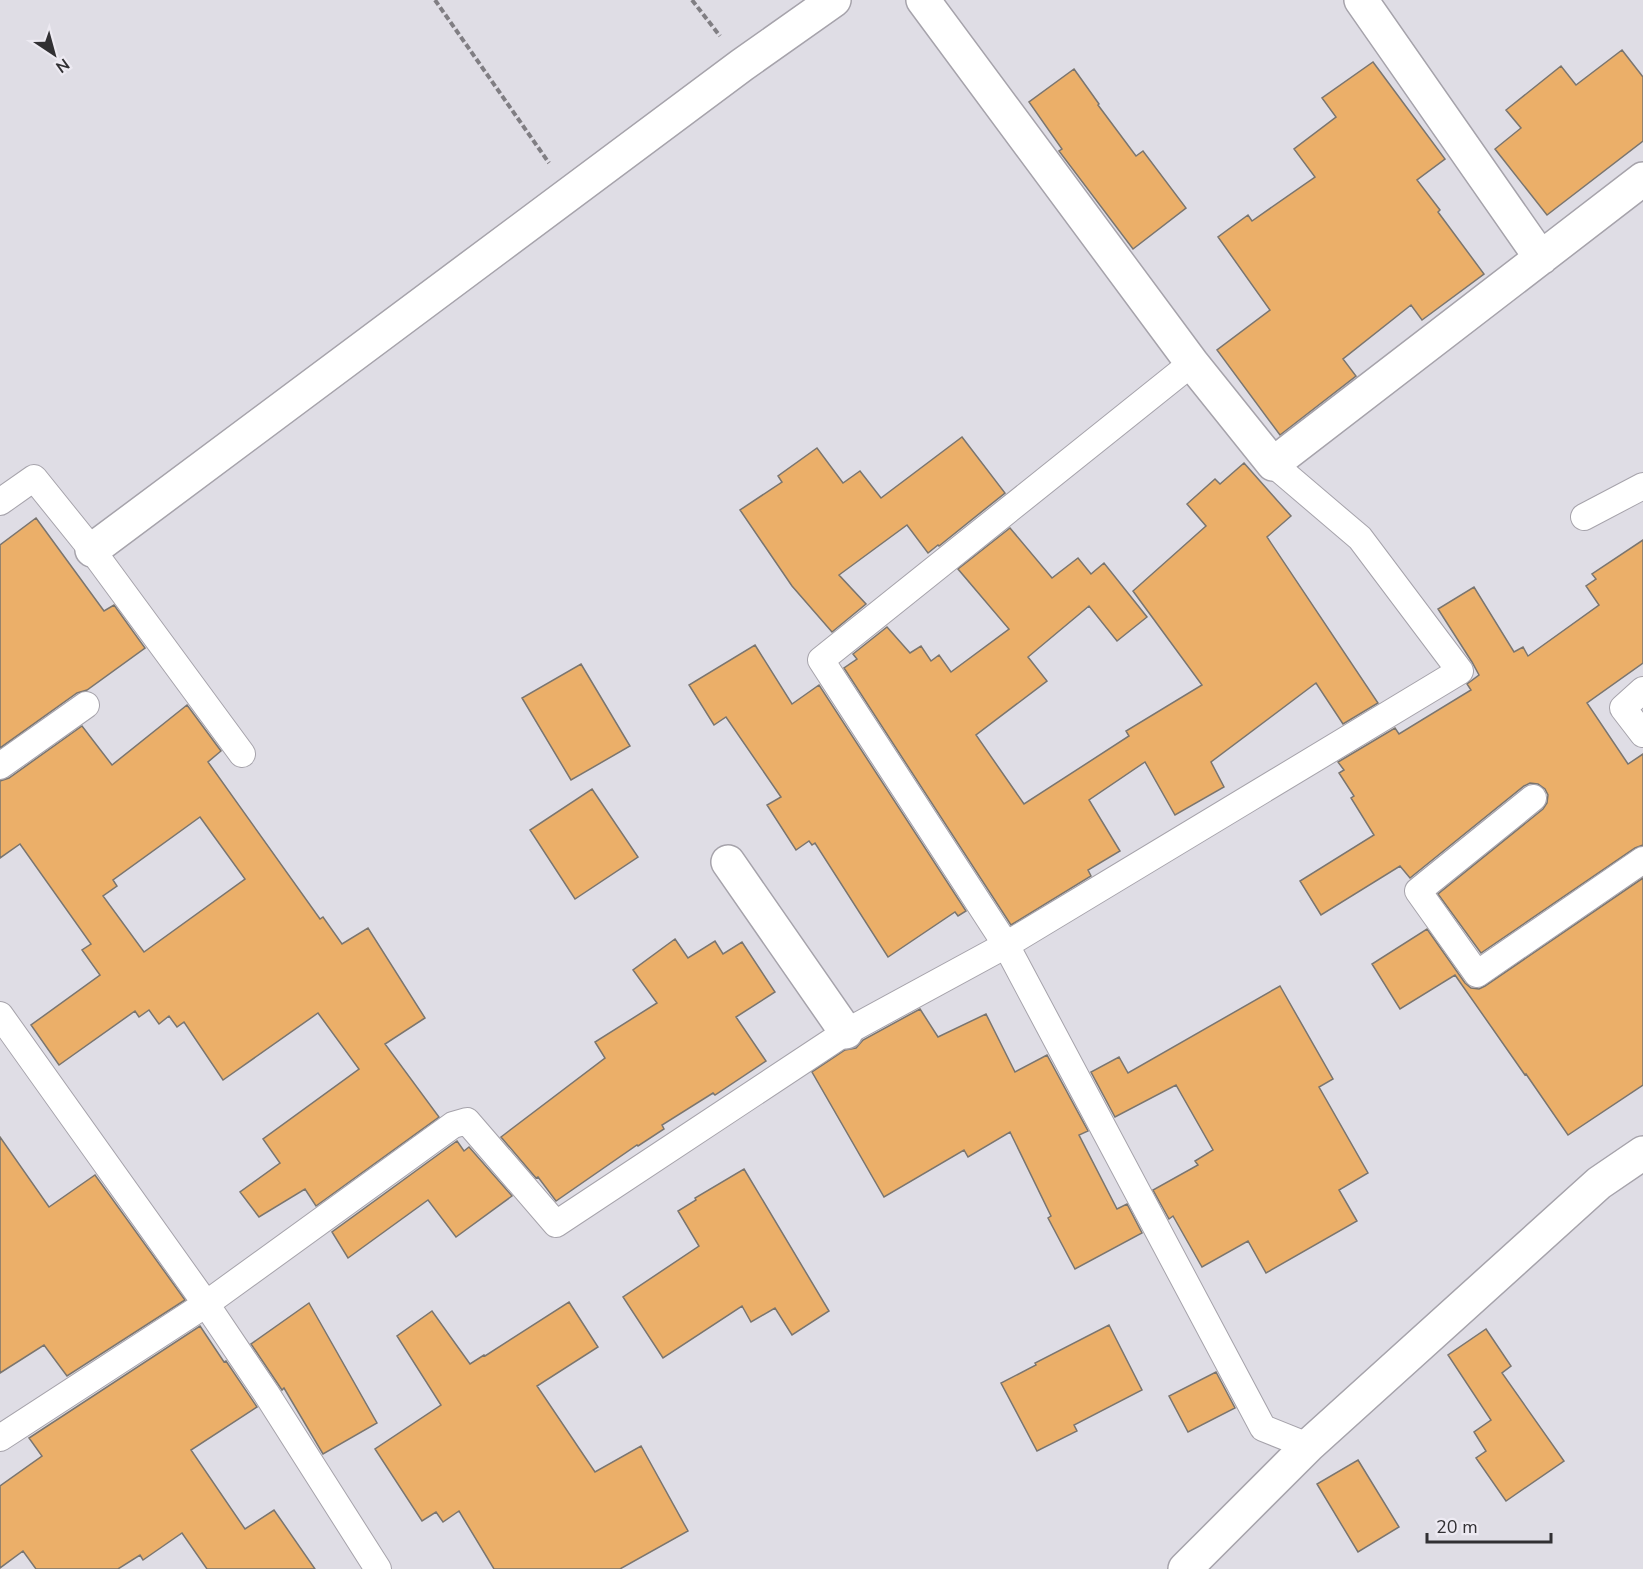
<svg xmlns="http://www.w3.org/2000/svg" width="1643" height="1569" font-family="'Nunito Sans',sans-serif">
  <rect width="100%" height="100%" fill="#dfdde5"/>
  <path fill="#ebaf69" stroke="#7a756f" stroke-width="1.5" fill-rule="evenodd" d="M1622,50L1643,77V141L1547,215L1495,149L1521,128L1506,110L1561,66L1576,85Z
    M1373,62L1445,159L1417,180L1440,210L1438,212L1484,274L1422,320L1411,305L1343,359L1356,376L1280,435L1217,350L1270,310L1218,237L1248,215L1252,221L1315,177L1294,149L1336,117L1322,98Z
    M1074,69L1099,104L1098,105L1136,156L1143,151L1186,208L1133,249L1059,151L1062,149L1029,102Z
    M962,437L1005,493L939,546L938,545L928,553L907,525L839,575L866,604L832,632L792,586L740,510L782,482L778,476L817,448L843,483L860,471L881,498Z
    M1244,463L1291,516L1267,537L1378,703L1343,724L1316,683L1211,762L1224,787L1175,815L1145,762L1089,800L1120,851L1088,870L1091,876L1011,925L844,668L857,659L853,654L887,627L910,653L921,646L931,661L939,655L951,672L1009,629L958,569L1010,528L1052,578L1078,558L1091,574L1104,563L1147,617L1117,641L1089,606L1028,657L1047,681L976,735L1024,804L1129,736L1126,731L1202,685L1133,591L1206,526L1187,504L1215,479L1220,484Z
    M36,518L104,611L114,605L145,648L87,690L77,693L0,748V545Z
    M1643,540V663L1587,703L1628,764L1643,754V845L1635,848L1481,953L1438,894L1543,809L1547,803L1548,795L1545,789L1538,784L1530,783L1524,786L1410,878L1400,866L1321,915L1300,881L1374,835L1351,798L1354,796L1339,773L1344,770L1338,762L1395,728L1399,734L1471,690L1467,684L1479,675L1472,662L1438,609L1474,587L1514,652L1523,647L1528,656L1599,605L1586,586L1596,579L1592,574Z
    M755,645L792,704L819,685L966,911L958,916L955,912L888,957L815,843L812,845L809,841L796,850L767,805L781,797L726,717L714,725L689,685Z
    M581,664L630,746L571,780L522,698Z
    M187,705L221,751L208,762L320,919L323,917L342,944L368,928L425,1018L385,1044L439,1117L316,1206L305,1189L259,1217L240,1192L280,1163L263,1139L359,1069L318,1013L223,1080L184,1022L177,1027L169,1016L159,1024L149,1010L139,1017L135,1011L59,1065L31,1025L100,975L82,950L91,944L20,844L0,858V781L9,778L82,726L112,765ZM200,817L245,879L144,952L103,896L117,886L113,880Z
    M592,789L638,857L575,899L530,830Z
    M1643,878V1085L1568,1135L1526,1074L1525,1075L1455,975L1400,1009L1372,964L1427,929L1465,983L1471,988L1479,989L1485,986Z
    M675,939L688,958L715,941L723,954L742,942L775,992L736,1017L766,1061L715,1095L713,1093L662,1125L664,1129L638,1146L637,1145L556,1201L538,1177L536,1178L501,1137L605,1058L595,1042L657,1003L633,970Z
    M1280,986L1333,1079L1319,1087L1368,1173L1339,1190L1357,1221L1266,1273L1248,1241L1202,1267L1173,1216L1169,1219L1153,1190L1198,1165L1195,1161L1213,1150L1176,1085L1115,1117L1091,1072L1119,1057L1128,1073Z
    M920,1009L938,1037L986,1014L1015,1072L1047,1055L1088,1131L1079,1135L1117,1209L1127,1204L1142,1233L1075,1269L1048,1218L1051,1216L1010,1132L968,1157L964,1150L884,1197L812,1072L845,1050L856,1048L863,1040Z
    M0,1137L49,1207L95,1175L185,1300L67,1376L44,1345L0,1373Z
    M457,1141L464,1151L469,1147L512,1196L456,1237L428,1200L348,1258L332,1232Z
    M744,1169L829,1311L792,1335L775,1308L751,1322L742,1306L663,1358L623,1297L699,1246L678,1211L696,1200L695,1198Z
    M569,1302L598,1347L537,1386L595,1472L641,1446L688,1531L620,1569H494L459,1511L443,1522L436,1512L422,1521L375,1449L441,1405L397,1336L432,1311L470,1364L484,1355L485,1356Z
    M309,1303L377,1423L323,1454L284,1388L282,1390L251,1344Z
    M1109,1325L1142,1390L1074,1425L1077,1431L1037,1451L1001,1383L1036,1365L1035,1363Z
    M200,1326L224,1362L226,1361L257,1407L191,1450L245,1529L274,1510L315,1569H207L182,1533L143,1560L140,1555L118,1569H36L23,1551L0,1568V1486L42,1456L29,1438Z
    M1486,1329L1511,1366L1502,1373L1564,1461L1506,1501L1476,1458L1486,1451L1474,1432L1491,1420L1448,1355Z
    M1216,1372L1235,1408L1188,1432L1169,1396Z
    M1358,1460L1399,1527L1358,1552L1317,1484Z"/>
  <g fill="none" stroke-linecap="round" stroke-linejoin="round">
    <defs>
      <path id="lane" d="M1192,363L821,660L1006,945L1263,1428L1308,1446
        M0,502L34,478L92,550L242,754
        M1584,517L1643,486
        M1643,690L1623,708L1643,734
        M0,766L86,705
        M1533,798L1418,891L1477,974L1643,860
        M0,1015L206,1304L266,1393L378,1569
        M0,1438L206,1304L453,1125L467,1121L556,1224L846,1032L1006,945L1460,671L1360,538L1273,464"/>
      <path id="street" d="M923,0L1192,363L1273,464L1643,179
        M1361,0L1541,258
        M92,550L742,65L834,0
        M728,862L846,1032
        M1185,1569L1308,1446L1599,1183L1643,1153"/>
    </defs>
    <use href="#lane" stroke="#a6a3ab" stroke-width="28"/>
    <use href="#street" stroke="#a6a3ab" stroke-width="36"/>
    <path stroke="#807e83" stroke-width="4" stroke-dasharray="6 3" stroke-linecap="butt" d="M435,0L549,163
      M692,0L720,36"/>
    <use href="#lane" stroke="#fff" stroke-width="26"/>
    <use href="#street" stroke="#fff" stroke-width="33"/>
  </g>
  <g transform="translate(54 54) rotate(144)" stroke="#edeaf2" stroke-width="4.5" paint-order="stroke">
  <path d="M0-4.5L10 22L0 15L-10 22Z" fill="#313033"/>
  <text y="-9" font-size="16" font-weight="bold" text-anchor="middle" fill="#313033">N</text>
  </g>
  <path d="M1427 1533v9h124v-9" fill="none" stroke="#313033" stroke-width="3"/>
  <text x="1436" y="1533" font-size="18" fill="#313033" stroke="#edeaf2" stroke-width="4.5" paint-order="stroke">20 m</text>
</svg>
